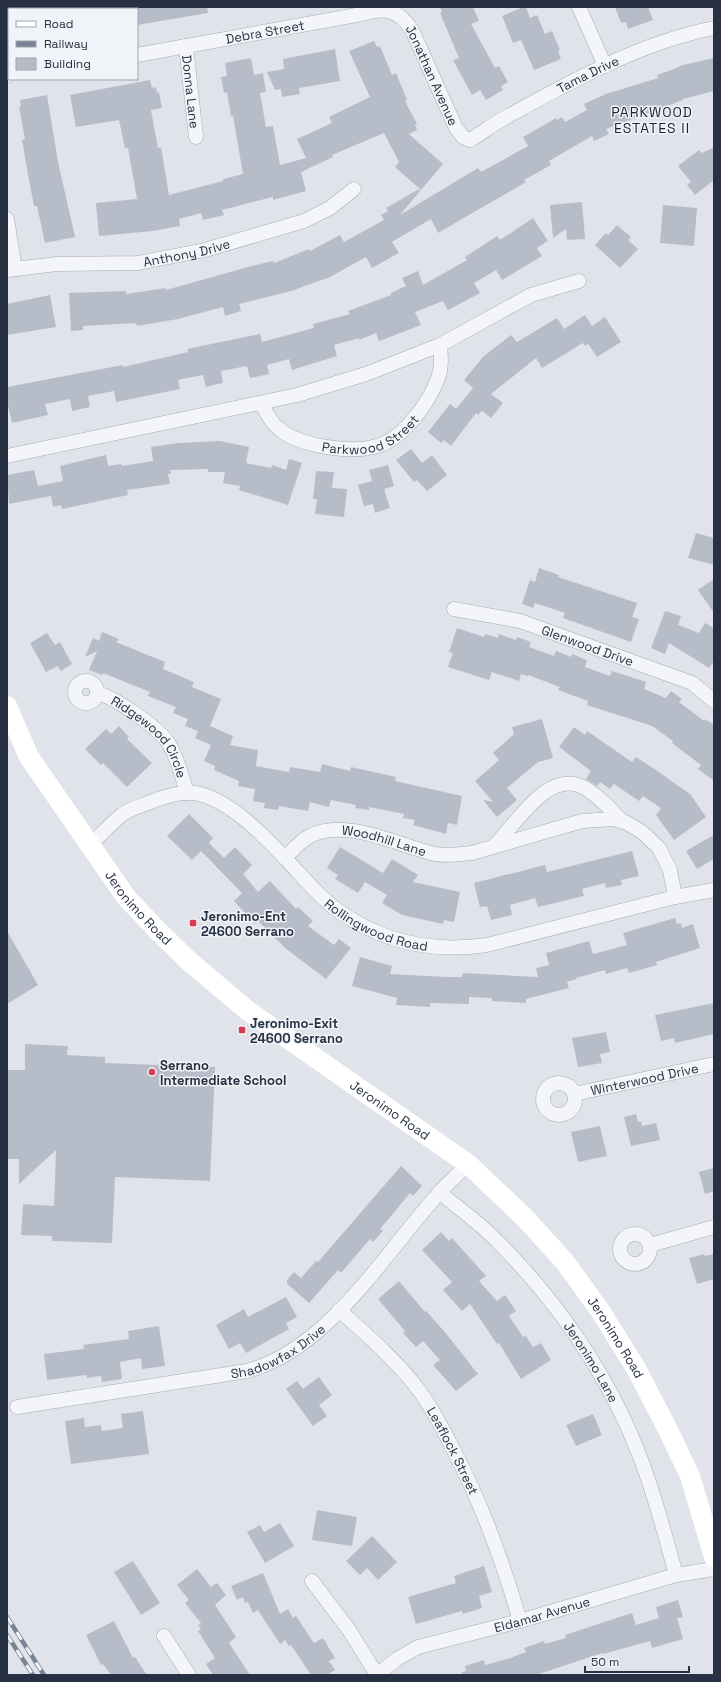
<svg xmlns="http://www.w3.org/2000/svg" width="721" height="1682" font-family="'Space Grotesk',sans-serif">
  <rect width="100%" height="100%" fill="#e0e4ea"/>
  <path fill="#b7bdc8" d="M137,7H207L208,13L137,25Z
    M440,7H473L479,21L471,24L495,68L499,66L508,82L501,86L503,90L486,100L480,90L472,95L453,60L459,58L440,13L442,12Z
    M523,7H526L530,18L537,15L545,34L552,31L560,50L558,51L561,59L534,70L521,40L513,43L502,16Z
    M615,7H648L653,20L628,29L626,22L621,23Z
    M374,41L377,47L380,46L392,75L396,73L407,100L405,101L417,124L415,125L417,130L409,134L443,164L421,190L395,167L399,162L384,133L332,155L333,157L301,172L306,191L273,200V197L222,210L224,215L203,220L201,213L179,219L180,226L153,231L99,236L96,203L137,199L128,148H125L119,120L76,127L70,95L150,80L152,88L156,87L157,93L159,92L162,108L151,110L158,148L161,147L169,195L223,181V179L243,174L233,116H231L227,92L224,93L221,77L227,76L225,63L251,58L254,75L263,73L266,92L260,93L266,127L273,126L280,165L306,158L297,139L332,123L329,117L370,97L349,51Z
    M335,49L340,81L299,88L300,94L282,97L281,89L275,90L267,72L284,69L283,59Z
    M714,58V91L683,99V100L606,129L609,134L594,141L592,136L549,161L551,165L524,180L526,182L438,233L431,219L392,242L399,253L372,268L366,257L330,277L291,291L239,304L241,311L225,316L223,307L178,319L137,326L136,323L83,326V330L71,331L69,293L126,291V294L166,288V290L248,267L273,261L274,263L309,249L310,251L340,235L344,242L384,220L381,215L388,211L386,208L419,189L420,191L400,215L478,168L481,172L528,146L523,137L556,118L557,120L562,117L565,122L587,110L584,104L606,94L658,78L657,75L679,67V66Z
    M47,95L58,162L75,237L45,243L37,206H34L29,180L22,140L25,139L19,107H21L20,100Z
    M714,147V180L695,195L687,185L691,182L678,166L699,150L702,153Z
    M582,202L585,239L567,240L566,229L553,238L550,205Z
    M663,205L697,208L694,246L660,243Z
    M533,218L548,241L537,248L542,256L502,280L496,270L474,283L480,293L448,310L443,301L415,312L421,325L403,332L379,341L376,333L359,340V338L334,345L337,356L292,370L289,359L267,365L269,374L250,378L247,366L221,371L223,383L206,387L203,375L178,380L180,389L116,402L114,391L88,396L90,407L72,411L70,399L45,404L48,415L12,423L7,401V387L123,365V367L188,352L187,349L260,334L262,342L314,328L313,324L350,314L348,311L391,295V293L406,286L402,278L418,271L423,285L467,260L465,257L497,236L500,240Z
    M617,225L631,237L628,240L638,249L620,268L595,245L606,233L608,235Z
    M50,295L56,327L7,335V304Z
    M585,315L592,326L605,317L621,342L597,357L588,344L585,346L583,343L542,368L536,358L491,394L503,403L491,418L482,411L478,415L476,413L451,446L444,440L441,443L428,432L450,404L456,409L473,388L464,380L483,357L511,335L517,342L557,318L564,329Z
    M220,441L249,447L246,463L271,468L272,465L286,470L289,459L302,463L288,505L239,490L240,486L223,483L225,472H208V469L170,470L171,474H168L170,484L127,490L128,495L62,509L61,505L53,507L51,496L9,504L7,475L34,470L38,486L63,481L60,466L106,455L108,466L121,464L122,466L153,461L151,447L178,443Z
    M411,449L422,463L432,455L447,475L427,491L417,480L414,482L396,460Z
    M388,465L394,486L384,489L390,508L375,513L373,504L364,506L358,485L372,481L369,470Z
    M316,471L334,472L332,488L347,489L344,517L315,514L317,499H313Z
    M696,533L714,538V565L688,558Z
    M539,568L559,575L558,577L637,603L632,617L639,619L631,642L563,618L565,613L535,603L533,608L522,604L530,580L535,582Z
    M714,579V613L698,590Z
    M665,611L681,616L678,625L699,633L705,623L714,628V661L709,668L669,643L665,654L651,648Z
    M457,628L484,637L485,634L498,638L499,634L516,640L517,637L531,642L529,647L554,656L556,651L571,657L572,654L587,660L585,667L610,676L612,671L646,682L644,689L666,698L671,691L682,699L679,702L704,721L705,719L714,725V781L698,769L701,765L672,743L673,741L652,726L587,705L588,701L558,690L560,687L528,675V676L521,674L519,681L492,672L489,680L448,667L453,653L449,652Z
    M102,632L119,639L116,642L165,662L163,669L194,682L192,687L221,699L210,726L233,736L230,745L258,750L256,766L289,772L290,767L320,772L322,764L350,771L351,767L396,777L395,781L462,796L457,825L448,823L446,834L413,825L415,820L403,818L404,814L369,807V810L355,808L356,805L331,800L329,807L310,802L308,811L279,806L278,810L264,808L265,803L253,801L255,789L238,786L239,781L214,770L215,766L204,761L211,745L195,738L198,731L185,726L188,719L173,713L176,707L148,696L150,692L103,673L102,675L89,670L97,651L85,657L93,638L99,641Z
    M47,633L55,645L60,642L72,664L61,671L58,666L46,672L30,643Z
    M542,719L553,758L538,762L507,788L517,800L497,817L483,800L493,802L475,781L499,760L493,753L514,734L512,727Z
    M119,726L129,737L127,739L152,763L127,787L103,763L101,765L85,749L106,729L111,734Z
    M574,727L585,735L587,731L632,762L636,757L653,768L690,794L706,817L674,840L656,815L661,808L643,796L639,801L614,784L610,789L600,782L597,786L586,779L591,771L559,747Z
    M189,814L213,838L209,843L224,858L235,847L252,865L243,874L258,892L270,881L296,909L298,907L313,921L308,926L334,945L339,939L351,948L326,979L285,948L258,921L255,924L234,901L242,893L201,851L192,860L167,836Z
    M714,835V859L697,869L686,851Z
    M340,847L383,873L392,859L418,875L413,882L460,892L454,922L444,920L443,924L402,915L382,903L387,895L365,882L358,893L335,879L338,875L327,868Z
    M632,851L639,876L621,880L622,885L606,888L605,883L582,889L584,896L538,907L535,898L510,905L512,915L491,920L487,906L480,907L474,883L545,865L547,872Z
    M675,918L677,924L681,923L682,928L693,924L700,948L656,962L657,965L629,973L627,968L606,974L605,970L576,978L577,979L567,982L569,988L526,999V1003L492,1001V998L469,997V1004L430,1003V1007L396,1005L397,998L352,986L360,957L392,966L390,974L447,977H462L463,973L538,977L536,968L549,965L546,953L589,941L593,954L627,945L623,933Z
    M7,931L38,985L7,1004Z
    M714,1003V1034L675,1043L674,1038L661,1041L655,1015Z
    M606,1032L610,1052L600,1054L602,1063L578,1067L572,1038Z
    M25,1044L68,1046L67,1055L105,1057V1063L215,1067L210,1181L115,1177L112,1243L52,1241V1236L21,1235L23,1204L54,1206L56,1150L19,1184V1159H7V1070H25Z
    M636,1114L638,1122L641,1121L642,1126L656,1123L660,1140L631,1146L624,1117Z
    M600,1126L607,1156L578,1162L571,1132Z
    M401,1166L422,1186L413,1196L410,1193L391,1216L380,1229L383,1231L373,1242L370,1239L341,1273L338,1270L309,1303L287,1284V1280L294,1272L301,1278L316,1261L318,1262Z
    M714,1168V1191L705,1194L699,1172Z
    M441,1232L449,1241L452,1238L486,1276L479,1281L497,1301L505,1295L516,1311L509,1316L523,1337L526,1336L533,1347L541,1343L551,1360L521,1379L499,1343L497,1344L470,1304L462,1311L443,1290L452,1282L422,1250Z
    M704,1254L705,1256L714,1254V1279L697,1284L689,1258Z
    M399,1281L425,1312L426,1311L444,1331L478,1374L456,1391L433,1365L440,1360L423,1341L416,1347L403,1333L405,1331L378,1299Z
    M286,1297L297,1317L286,1323L289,1329L246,1353L240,1343L229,1349L216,1325L244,1309L248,1317Z
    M159,1326L165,1366L142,1369L141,1358L120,1362L122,1379L102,1382L101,1376L87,1378V1375L47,1380L44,1354L84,1349L83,1345L129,1339L128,1331Z
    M319,1377L332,1395L319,1405L327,1416L313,1426L286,1389L297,1381L303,1389Z
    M143,1411L149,1454L71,1464L65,1421L84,1418L85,1427L101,1425L102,1431L123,1428L121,1414Z
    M593,1414L602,1435L576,1446L566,1425Z
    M317,1510L357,1517L352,1546L312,1540Z
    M280,1523L294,1546L265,1563L247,1532L260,1525L264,1532Z
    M372,1536L397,1562L378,1580L367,1568L360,1575L346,1561Z
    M133,1561L160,1603L141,1615L114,1572Z
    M484,1566L492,1592L479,1596L482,1608L463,1614L462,1611L416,1624L408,1597L456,1583L454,1576Z
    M197,1569L211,1587L217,1583L226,1595L215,1605L236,1637L229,1643L250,1675H213L206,1664L215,1658L198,1631L201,1629L198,1625L201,1623L185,1603L189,1600L177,1585Z
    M263,1573L280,1614L288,1609L293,1618L296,1616L314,1643L323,1638L335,1658L329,1661L335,1670L327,1675H311L291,1645L289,1646L285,1640L280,1644L258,1610L253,1613L248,1602L245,1603L243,1597L237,1600L231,1586Z
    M678,1600L683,1617L677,1618L683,1639L652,1648L650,1641L603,1654L602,1653L536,1675H462V1672L466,1671L465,1666L484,1660L485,1665L507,1659L526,1652L524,1648L544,1641L545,1644L566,1638L565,1635L632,1613L636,1625L659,1618L656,1607Z
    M114,1621L133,1658L135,1657L147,1675H111L103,1664L101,1665L86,1635Z"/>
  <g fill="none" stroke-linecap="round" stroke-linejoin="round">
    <defs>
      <g id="minor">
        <path d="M579,7L605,66"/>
        <path id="s1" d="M186,46L196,137"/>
        <path id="s2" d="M137,55L362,14C385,7 398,9 412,30L456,128L463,137L470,140C481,134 490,126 501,120C568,83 638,43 714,28"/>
        <path d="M7,75H9"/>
        <path d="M7,219L15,269"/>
        <path id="s3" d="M7,270L57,264L138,263L205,250L304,221L330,208L354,189"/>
        <path id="s4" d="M261,403C266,411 270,422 278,428C298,446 351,454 377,446C403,439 429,403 438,378C442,367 441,356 440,345"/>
        <path d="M7,456L297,395L366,374L440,345L531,295L579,281"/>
        <path id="s5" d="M454,609L520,621L692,683L714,701"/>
        <circle cx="86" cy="692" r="11"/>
        <path id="s6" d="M97,693C115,697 159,728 169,744C178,759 182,776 187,793"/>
        <path id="s7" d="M90,845C101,835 111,823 123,814C130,809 140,806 148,803C162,797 179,791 195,793C229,799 263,835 287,860C302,876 317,895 336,909C381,942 432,953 487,945L675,897L714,890"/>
        <path d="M495,845C516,824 548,769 583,787C598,795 610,809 622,821"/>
        <path id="s8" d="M285,858C293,850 300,841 310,836C345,817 400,846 435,854C447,856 461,854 472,853L582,821L613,819L627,823L642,832L659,848L670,870L675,897"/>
        <circle cx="559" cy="1099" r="16"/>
        <path id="s9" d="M574,1094L714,1064"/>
        <path id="s10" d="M439,1192C458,1208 480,1223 497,1241C558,1302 609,1376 640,1457C655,1495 665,1535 676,1575"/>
        <circle cx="635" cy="1249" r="15"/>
        <path d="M650,1245L714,1227"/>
        <path id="s11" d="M339,1310C367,1335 396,1360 418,1389C432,1408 443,1429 453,1449C482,1504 503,1562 520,1621"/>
        <path id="s12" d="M17,1407L247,1371C329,1349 385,1252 440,1192C448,1182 459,1174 468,1164"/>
        <path d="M312,1581L349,1630L377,1675"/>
        <path d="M164,1636L189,1675"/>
        <path id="s13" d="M377,1675L397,1659L418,1647L520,1621L676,1575L714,1569"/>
      </g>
    </defs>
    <use href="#minor" stroke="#a5abb5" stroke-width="15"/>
    <use href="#minor" stroke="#f3f5f8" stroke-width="14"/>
    <path stroke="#fff" stroke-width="20" id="s14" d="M7,706L29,757L126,897L157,930L190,962L248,1011L468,1164L525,1218L565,1262L601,1312L637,1370L668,1430L690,1476L714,1557"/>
    <defs>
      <path id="rail" d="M7,1617L44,1675
        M7,1635L33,1675"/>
    </defs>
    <use href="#rail" stroke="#788395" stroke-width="4.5"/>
    <use href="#rail" stroke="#f0f3f8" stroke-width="3" stroke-dasharray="9" stroke-linecap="butt"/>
  </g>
  <g fill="#d93b51" stroke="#f0f3f8" stroke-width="1.5">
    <rect x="189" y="919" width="8" height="8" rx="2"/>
    <rect x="238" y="1026" width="8" height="8" rx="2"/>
    <circle cx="152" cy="1072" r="4"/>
  </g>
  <g text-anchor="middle" stroke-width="3" stroke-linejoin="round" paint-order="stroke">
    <g font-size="13" fill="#273143" stroke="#f0f3f8">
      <text dy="5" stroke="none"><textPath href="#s2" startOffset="130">Debra Street</textPath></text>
      <text dy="5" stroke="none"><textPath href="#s2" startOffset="336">Jonathan Avenue</textPath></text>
      <text dy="5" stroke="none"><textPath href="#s2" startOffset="548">Tama Drive</textPath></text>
      <text dy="5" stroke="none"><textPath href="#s1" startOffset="46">Donna Lane</textPath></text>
      <text dy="5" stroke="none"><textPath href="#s3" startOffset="181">Anthony Drive</textPath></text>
      <text dy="5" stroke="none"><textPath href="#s4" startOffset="131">Parkwood Street</textPath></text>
      <text dy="5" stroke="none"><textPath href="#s5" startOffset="139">Glenwood Drive</textPath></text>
      <text dy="5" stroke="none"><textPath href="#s6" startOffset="71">Ridgewood Circle</textPath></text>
      <text dy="5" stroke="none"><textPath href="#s8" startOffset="110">Woodhill Lane</textPath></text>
      <text dy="5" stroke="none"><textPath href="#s14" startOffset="242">Jeronimo Road</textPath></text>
      <text dy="5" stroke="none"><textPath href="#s7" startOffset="350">Rollingwood Road</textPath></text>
      <text dy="5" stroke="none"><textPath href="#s9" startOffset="72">Winterwood Drive</textPath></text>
      <text dy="5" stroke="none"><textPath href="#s14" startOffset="566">Jeronimo Road</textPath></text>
      <text dy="5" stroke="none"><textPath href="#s14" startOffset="890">Jeronimo Road</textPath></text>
      <text dy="5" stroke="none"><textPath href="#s12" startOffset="269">Shadowfax Drive</textPath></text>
      <text dy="5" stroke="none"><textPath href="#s10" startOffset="230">Jeronimo Lane</textPath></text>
      <text dy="5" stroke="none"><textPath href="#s11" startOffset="183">Leaflock Street</textPath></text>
      <text dy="5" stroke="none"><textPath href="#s13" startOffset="178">Eldamar Avenue</textPath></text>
    </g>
    <g font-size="13" font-weight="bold" fill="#273143" stroke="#f0f3f8" text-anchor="start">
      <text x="201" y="921">Jeronimo-Ent<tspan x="201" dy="15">24600 Serrano</tspan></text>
      <text x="250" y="1028">Jeronimo-Exit<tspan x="250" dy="15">24600 Serrano</tspan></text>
      <text x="160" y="1070">Serrano<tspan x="160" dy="15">Intermediate School</tspan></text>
    </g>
    <g font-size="14" letter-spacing="1" fill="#1a2234" stroke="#f0f3f8">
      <text x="652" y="117">PARKWOOD<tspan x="652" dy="16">ESTATES II</tspan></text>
    </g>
  </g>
  <rect width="721" height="1682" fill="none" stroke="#273143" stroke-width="16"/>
  <rect x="8" y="8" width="130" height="72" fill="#f0f3f8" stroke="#a0a5b0"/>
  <rect x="16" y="21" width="20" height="6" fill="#ffffff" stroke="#a0a5b0"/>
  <text x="44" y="28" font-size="12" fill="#273143">Road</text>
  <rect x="16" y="41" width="20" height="6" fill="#788395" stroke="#a0a5b0"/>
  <text x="44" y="48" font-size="12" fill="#273143">Railway</text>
  <rect x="16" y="58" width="20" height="12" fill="#b7bdc8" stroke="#a0a5b0"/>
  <text x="44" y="68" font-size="12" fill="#273143">Building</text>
  <path d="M585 1666v6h104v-6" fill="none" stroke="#273143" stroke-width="2"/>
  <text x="591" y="1666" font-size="12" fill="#273143" stroke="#f0f3f8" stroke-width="3" paint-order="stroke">50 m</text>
</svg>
